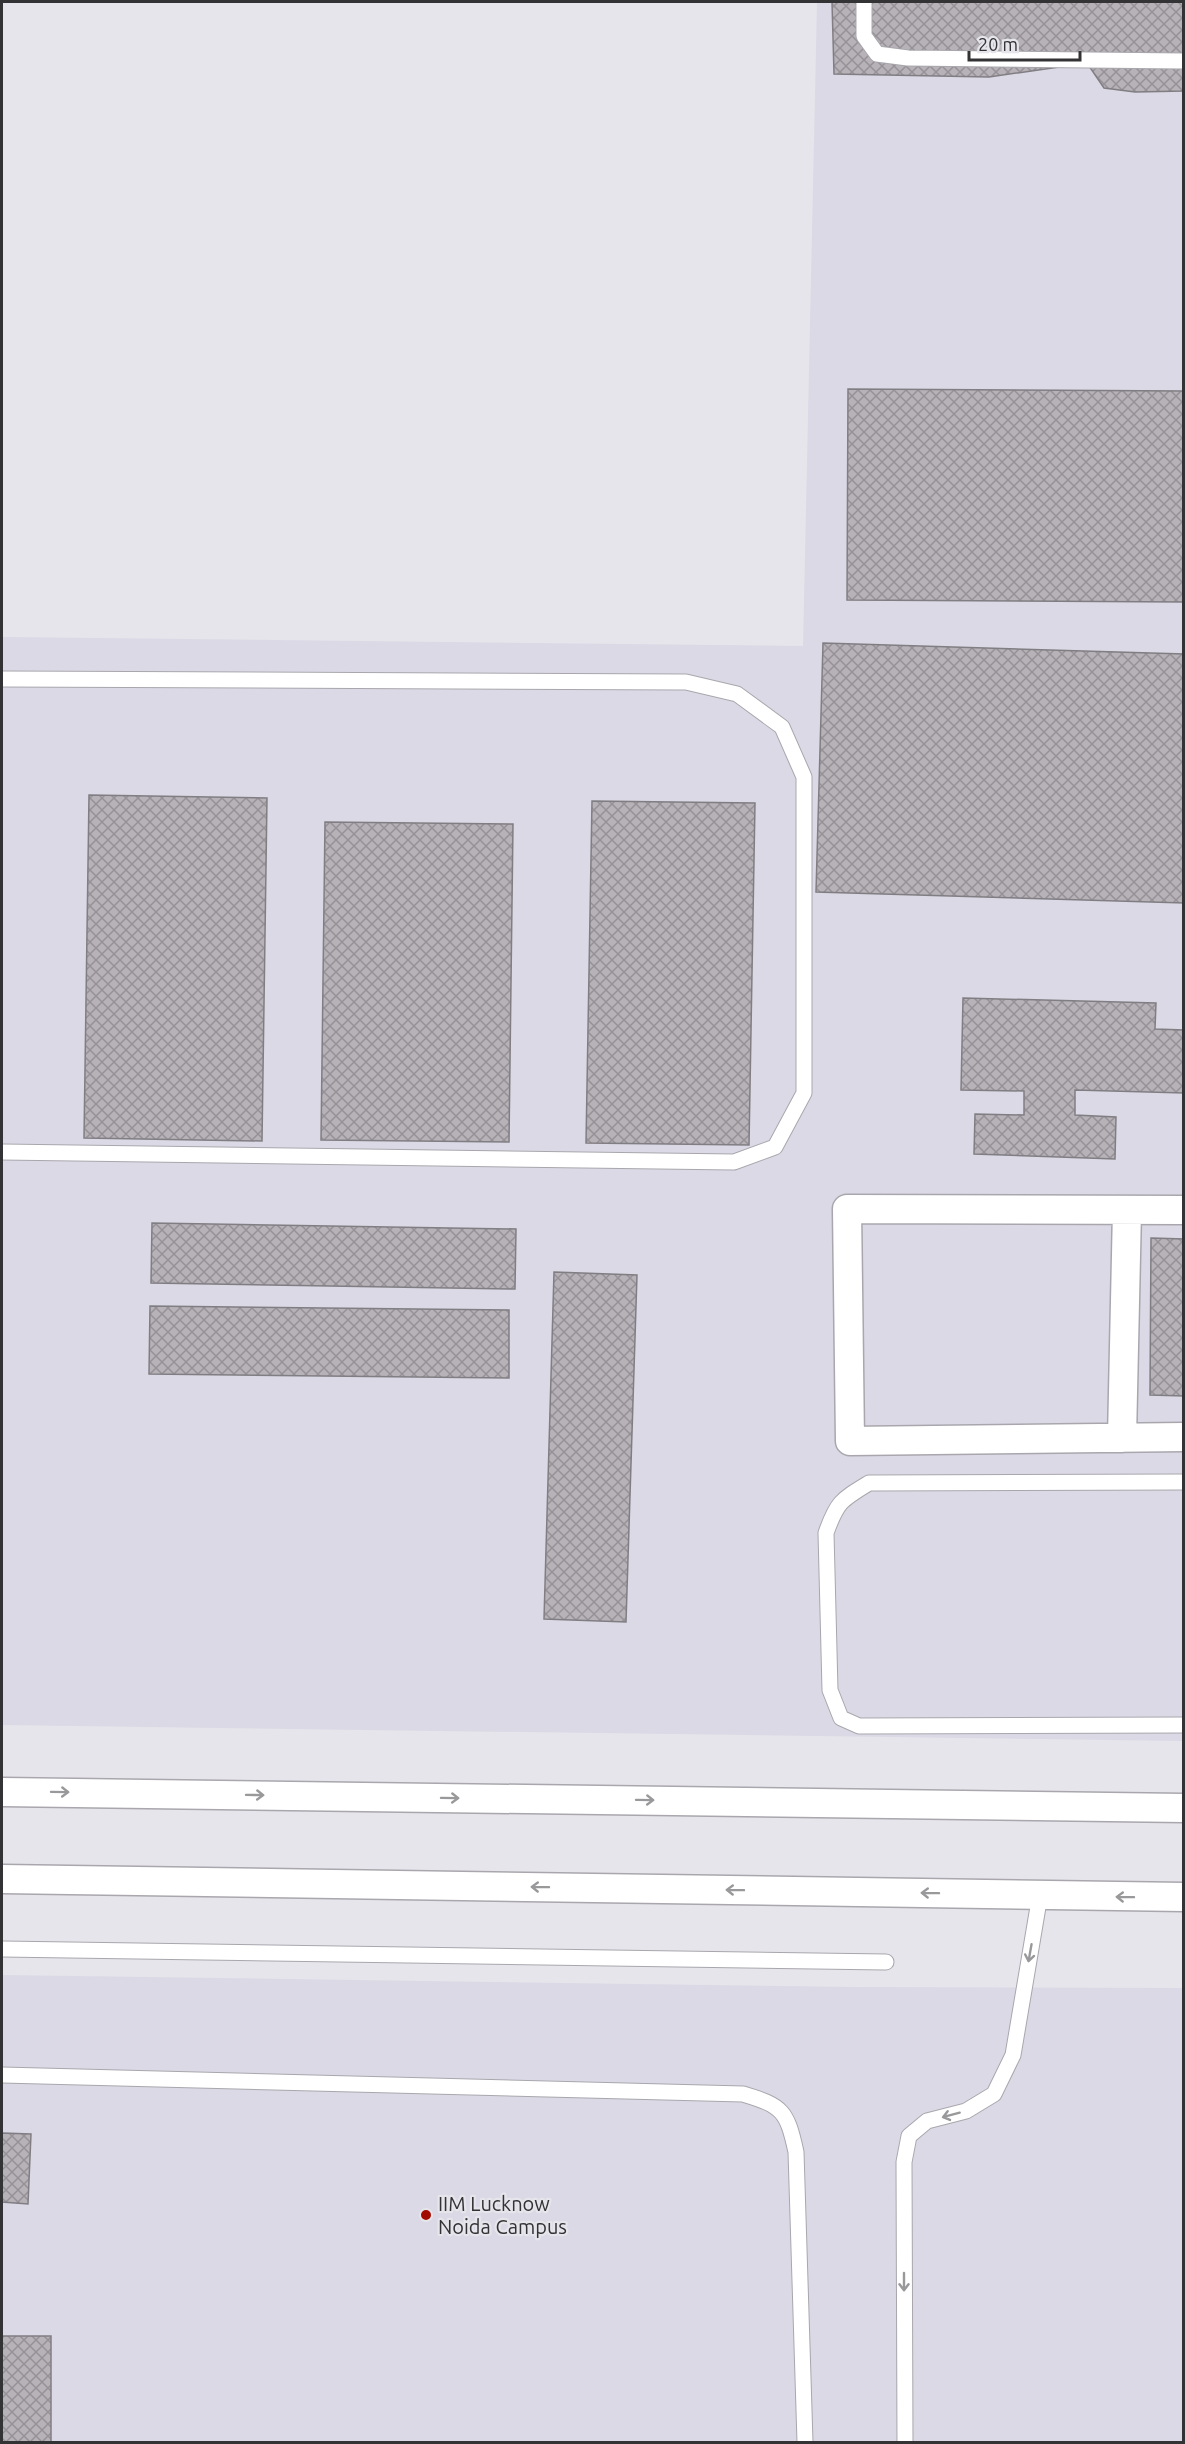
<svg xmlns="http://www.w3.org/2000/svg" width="1185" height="2444" font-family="Ubuntu,sans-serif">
  <defs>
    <pattern id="building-cross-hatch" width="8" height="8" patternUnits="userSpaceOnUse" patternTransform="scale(1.5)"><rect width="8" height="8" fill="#b6b2b8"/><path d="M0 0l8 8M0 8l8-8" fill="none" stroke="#959196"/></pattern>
  </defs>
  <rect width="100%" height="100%" fill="#e6e5eb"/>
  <path fill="#dbd9e5" d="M817,2H1183V1741L2,1725V637L803,646Z
    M2,1975L854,1987L1183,1988V2442H2Z"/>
  <path fill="url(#building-cross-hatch)" stroke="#817e83" stroke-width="1.5" d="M832,2H1184V91L1135,92L1104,88L1087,63L989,77L834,74Z
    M848,389L1184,391V602L847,600Z
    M823,643L1184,654V903L816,892Z
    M89,795L267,798L262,1141L84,1138Z
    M592,801L755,803L749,1145L586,1143Z
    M325,822L513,824L509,1142L321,1140Z
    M963,998L1156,1003L1155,1029L1184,1030V1093L1075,1090V1115L1116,1117L1115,1159L974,1154L975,1114L1024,1115V1091L961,1090Z
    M152,1223L516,1229L515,1289L151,1283Z
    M1151,1238L1184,1239V1396L1150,1395Z
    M554,1272L637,1275L626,1622L544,1619Z
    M150,1306L509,1310V1378L149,1374Z
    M2,2133L31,2134L28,2204L2,2202Z
    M2,2336H51V2442H2Z"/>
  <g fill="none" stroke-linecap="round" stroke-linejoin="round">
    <defs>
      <path id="lane" d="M864,2V36L877,54L908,58L1184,61
        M2,679L686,682L737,694L782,727L804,777V1093L775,1147L734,1162L2,1152
        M1184,1482L869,1483C841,1500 837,1502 826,1533L830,1690L841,1718L859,1726L1184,1725
        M2,1949L886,1962
        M2,2075L743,2094C783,2106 787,2111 796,2152L805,2442
        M905,2442L904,2162L909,2136L927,2121L966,2111L994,2094L1013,2055L1040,1895"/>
      <path id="street" d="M1184,1210L847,1209L850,1441L1184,1437
        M1122,1438L1127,1210
        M2,1792L1184,1808
        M2,1879L1184,1897"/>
    </defs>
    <use href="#lane" stroke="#a9a7ad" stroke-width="17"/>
    <use href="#street" stroke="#a9a7ad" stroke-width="31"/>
    <use href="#lane" stroke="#fff" stroke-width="15"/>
    <use href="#street" stroke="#fff" stroke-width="28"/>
  </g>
  <defs><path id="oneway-shaft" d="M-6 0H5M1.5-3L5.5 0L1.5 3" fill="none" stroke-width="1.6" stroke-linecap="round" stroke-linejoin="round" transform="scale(1.5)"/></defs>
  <g stroke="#99989a">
    <use href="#oneway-shaft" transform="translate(60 1792) rotate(1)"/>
    <use href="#oneway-shaft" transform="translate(255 1795) rotate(1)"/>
    <use href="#oneway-shaft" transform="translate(450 1798) rotate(1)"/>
    <use href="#oneway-shaft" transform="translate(645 1800) rotate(1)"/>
    <use href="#oneway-shaft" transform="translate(540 1887) rotate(-179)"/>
    <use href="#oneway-shaft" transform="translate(735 1890) rotate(-179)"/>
    <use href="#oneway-shaft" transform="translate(930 1893) rotate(-179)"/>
    <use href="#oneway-shaft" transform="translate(1125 1897) rotate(-179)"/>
    <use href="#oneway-shaft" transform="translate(1030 1953) rotate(100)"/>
    <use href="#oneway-shaft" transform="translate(951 2115) rotate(165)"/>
    <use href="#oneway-shaft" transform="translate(904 2282) rotate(90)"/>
  </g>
  <circle fill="#a20b02" stroke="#e6e5eb" stroke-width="2" cx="426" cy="2215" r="6"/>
  <g text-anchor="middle" stroke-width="4.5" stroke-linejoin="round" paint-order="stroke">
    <g font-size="20" fill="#333235" stroke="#e6e5eb" text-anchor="start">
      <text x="438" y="2211">IIM Lucknow<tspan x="438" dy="23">Noida Campus</tspan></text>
    </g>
  </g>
  <rect width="1185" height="2444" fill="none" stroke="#333235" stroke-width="6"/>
  <path d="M969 51v9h111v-9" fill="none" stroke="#333235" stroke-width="3"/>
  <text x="978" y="51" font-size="18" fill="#333235" stroke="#e6e5eb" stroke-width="4.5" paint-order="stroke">20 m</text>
</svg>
